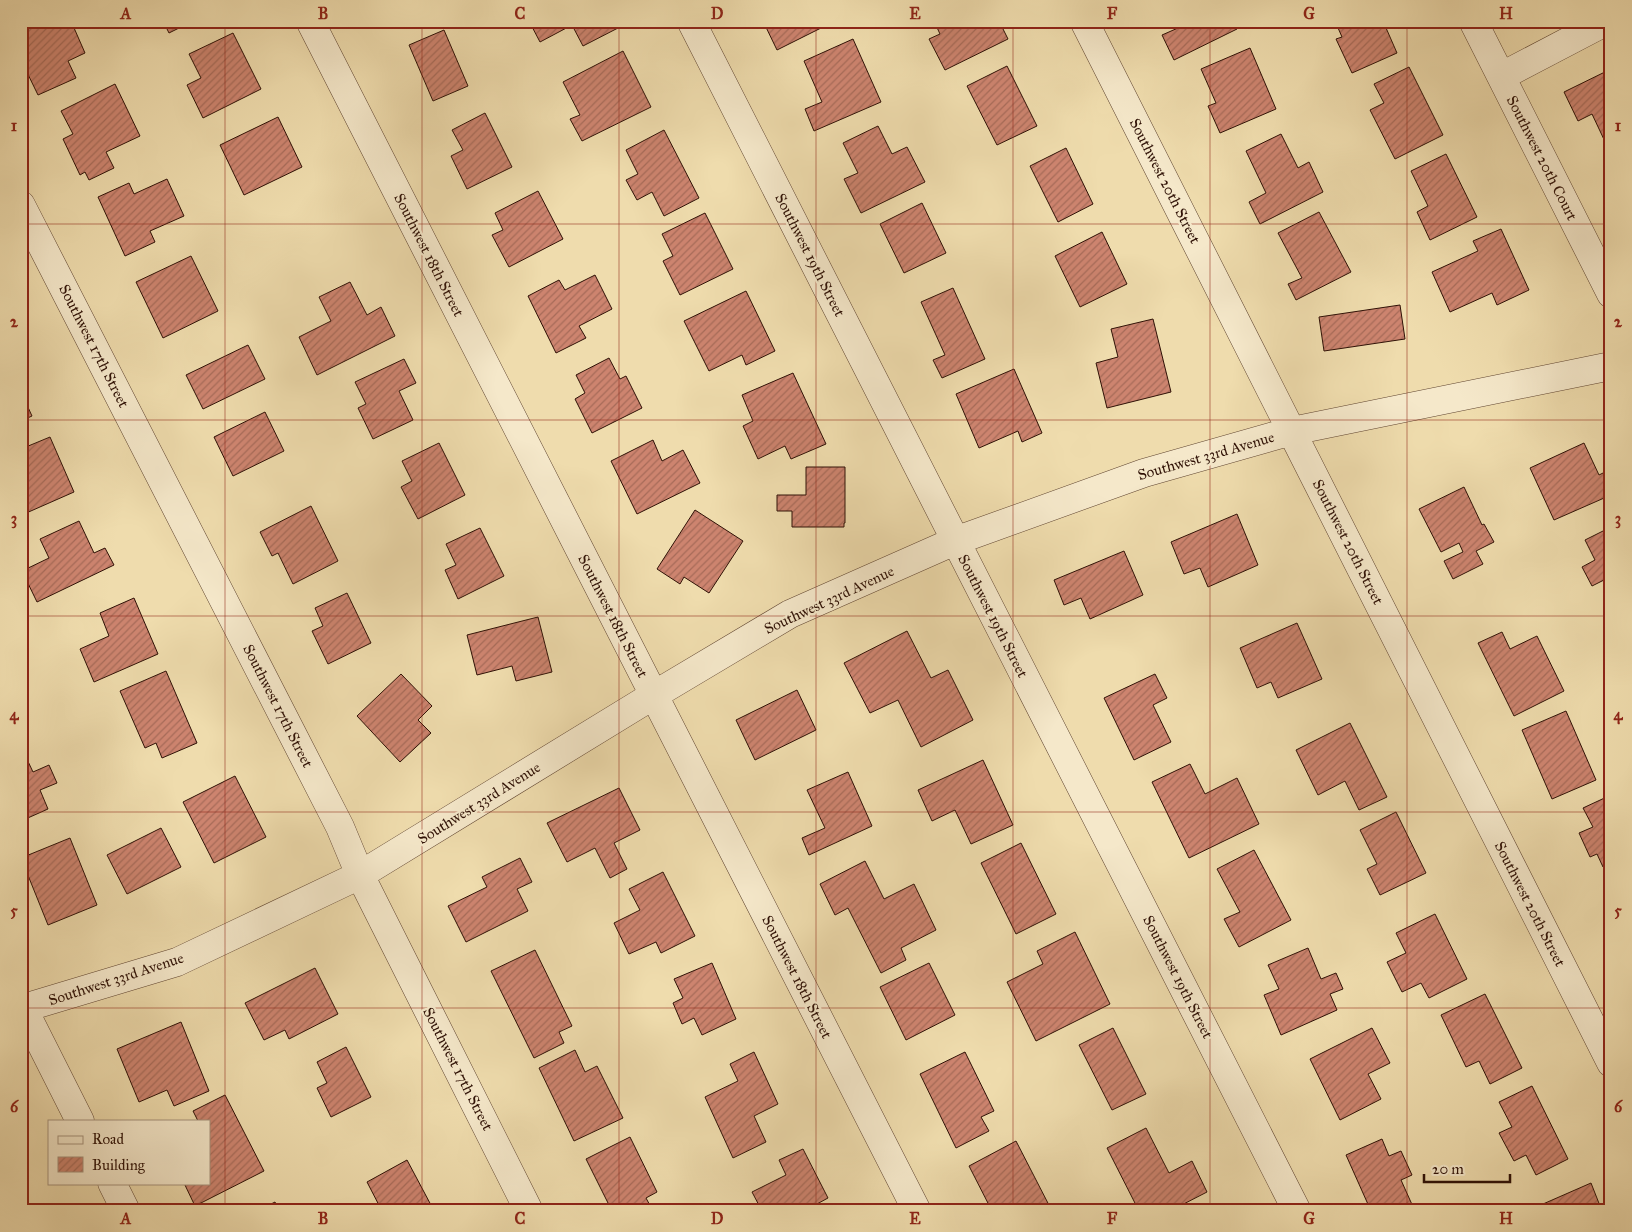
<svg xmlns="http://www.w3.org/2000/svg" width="1632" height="1232" font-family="'IM FELL Great Primer',serif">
  <defs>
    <pattern id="building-hatch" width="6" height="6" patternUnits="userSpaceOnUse" patternTransform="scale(1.25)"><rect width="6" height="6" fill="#cd846f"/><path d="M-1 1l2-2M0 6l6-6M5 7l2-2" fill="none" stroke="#a76b59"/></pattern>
  </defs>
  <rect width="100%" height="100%" fill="#efdcad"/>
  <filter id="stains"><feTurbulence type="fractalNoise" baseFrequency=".004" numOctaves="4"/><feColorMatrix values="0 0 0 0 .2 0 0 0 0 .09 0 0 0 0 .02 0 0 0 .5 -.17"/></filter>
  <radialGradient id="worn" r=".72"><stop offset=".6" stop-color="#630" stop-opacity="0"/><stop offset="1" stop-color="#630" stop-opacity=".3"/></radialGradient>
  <path fill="url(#building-hatch)" stroke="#2f1106" d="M45,21H71L85,53L68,61L76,78L38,95L21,60V32Z
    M163,21H193L169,33Z
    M529,21H615L618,28L583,46L572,25L540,42Z
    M763,21H835L777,50Z
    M934,21H977L978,23L981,21H999L1008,39L945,70L929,39L940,34Z
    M1175,21H1234L1237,29L1174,60L1162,35L1178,28Z
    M1335,21H1383L1397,53L1352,73L1336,39L1342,37Z
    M444,30L468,86L433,101L409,45Z
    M233,33L261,89L203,118L187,85L201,78L189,54Z
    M853,39L881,102L814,131L805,109L822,102L804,61Z
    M1250,48L1276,109L1220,133L1208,106L1216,103L1201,69Z
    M623,51L651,107L582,141L570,119L580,115L563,82Z
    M1007,66L1037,126L997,145L967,86Z
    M1409,67L1443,135L1395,159L1370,110L1384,103L1374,84Z
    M1611,69V147L1608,148L1592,114L1578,121L1564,92Z
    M115,84L140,136L106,152L114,168L89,180L85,172L80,175L63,139L73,134L61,111Z
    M485,113L512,167L467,189L451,156L463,150L452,130Z
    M278,117L302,167L244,195L220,145Z
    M878,126L892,154L907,147L925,182L861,213L844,179L858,173L843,143Z
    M664,130L699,198L664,216L652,192L637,200L626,180L638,174L626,150Z
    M1281,134L1298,168L1309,162L1323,192L1260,224L1249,202L1266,193L1246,151Z
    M1066,148L1093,204L1058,222L1030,166Z
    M1446,154L1477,217L1430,240L1417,212L1428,206L1411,171Z
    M167,179L184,216L150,231L155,242L125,256L98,197L129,183L134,194Z
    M538,191L563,239L509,267L492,235L503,230L495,213Z
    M922,203L946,253L904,273L880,224Z
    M1319,212L1351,272L1296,300L1288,284L1302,278L1278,233Z
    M705,213L733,269L680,295L663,261L673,256L662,234Z
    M1501,229L1529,290L1497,305L1492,293L1450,312L1432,272L1478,251L1473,241Z
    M1102,232L1127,284L1080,307L1055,256Z
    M191,256L218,311L163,338L136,282Z
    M595,275L612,309L579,326L586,338L556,353L528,296L559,280L565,290Z
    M350,282L367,315L381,307L395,336L317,375L299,337L331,321L319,297Z
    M953,288L985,359L942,378L933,360L945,355L921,302Z
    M746,291L775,351L746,365L742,355L709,371L684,321Z
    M1400,305L1405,339L1324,351L1319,317Z
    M1153,319L1171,392L1107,408L1096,363L1118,357L1111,329Z
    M248,345L265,379L203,409L186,375Z
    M609,358L620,379L626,376L642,408L592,433L575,399L585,393L576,375Z
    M404,359L416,383L399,391L413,420L373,439L358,408L366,404L355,382Z
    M1014,369L1042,433L1022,442L1018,431L979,448L956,394Z
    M793,373L826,444L791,459L785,446L758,459L743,426L753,421L742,395Z
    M21,392L32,416L21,421Z
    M265,412L284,451L233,476L214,437Z
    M50,437L74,492L24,514L21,509V473L24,472L21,466V449Z
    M653,440L662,461L683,450L700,483L637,514L611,461Z
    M439,443L465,495L418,519L401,487L412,481L402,461Z
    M1584,443L1599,475L1611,469V495L1554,520L1530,468Z
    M806,467H845V523H844V527H792V511H777V495H806Z
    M1464,487L1482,525L1484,524L1494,542L1476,551L1483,564L1453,579L1444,561L1463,552L1459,543L1441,552L1419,509Z
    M311,506L338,561L293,584L278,553L272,556L260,532Z
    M695,510L743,541L709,593L684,577L680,584L657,569Z
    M1237,514L1258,565L1208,587L1200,568L1184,574L1171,542Z
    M79,521L94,553L105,548L114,565L37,602L22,571L49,558L40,539Z
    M1611,527V590L1606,579L1592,586L1582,567L1595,560L1585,540Z
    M480,528L504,576L458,599L445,570L456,565L446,544Z
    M1124,551L1143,595L1090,619L1081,598L1064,605L1054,580Z
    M347,593L371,643L328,664L312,631L323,626L315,608Z
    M134,598L158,654L94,682L80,649L109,636L100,613Z
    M538,617L552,672L516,681L512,666L477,675L467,635Z
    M1297,623L1322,679L1278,698L1271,682L1257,688L1240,648Z
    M907,631L931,678L948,670L973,720L921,747L898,700L870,713L844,663Z
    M1502,632L1510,649L1537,636L1564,691L1514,716L1478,643Z
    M166,671L197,743L162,758L156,743L145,748L120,691Z
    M401,674L432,706L418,720L431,733L400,762L357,716Z
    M1155,674L1167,698L1153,705L1171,742L1134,760L1104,698Z
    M797,690L816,730L755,760L736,720Z
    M1566,711L1596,780L1552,799L1522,730Z
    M1350,723L1387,797L1359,810L1345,781L1318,795L1296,750Z
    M25,755L33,772L49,765L57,783L40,790L48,809L21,821V756Z
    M983,760L1013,825L971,844L955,810L932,821L918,790Z
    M1190,764L1205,794L1237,778L1259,824L1189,858L1152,782Z
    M848,772L872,826L809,855L802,838L825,828L807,790Z
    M235,776L266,837L214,863L183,802Z
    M619,788L640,830L614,843L627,869L610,878L595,848L567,862L547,823Z
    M1611,795V864L1603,867L1597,854L1590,857L1579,833L1593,827L1583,808Z
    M1396,812L1426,873L1380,895L1367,869L1377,864L1360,830Z
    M161,828L181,867L127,894L107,855Z
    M70,838L97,905L48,925L21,858Z
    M1021,843L1056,914L1016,934L981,863Z
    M1254,850L1291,920L1239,947L1224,919L1240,912L1217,869Z
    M520,858L532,882L517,889L528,911L466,942L448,906L487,887L482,877Z
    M865,861L884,899L914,884L936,930L901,948L906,960L881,973L848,908L835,915L820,884Z
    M663,872L695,936L661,953L656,942L629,954L614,923L640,910L629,889Z
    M1435,914L1467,979L1429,998L1421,983L1402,992L1387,962L1406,953L1396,933Z
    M1075,932L1110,1004L1036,1041L1007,982L1043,964L1037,951Z
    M1308,948L1321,979L1336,973L1343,989L1330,994L1337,1010L1281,1035L1264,995L1279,989L1268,965Z
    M535,950L572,1026L559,1032L564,1043L534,1058L491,971Z
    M712,963L736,1019L702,1035L694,1018L682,1024L673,1003L683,998L674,979Z
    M929,963L955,1015L906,1040L880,987Z
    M315,968L338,1014L289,1039L285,1030L264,1040L245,1003Z
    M1485,994L1522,1068L1490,1084L1479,1061L1466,1067L1441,1015Z
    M181,1022L209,1091L174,1106L167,1090L139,1102L117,1049Z
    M1113,1028L1146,1094L1112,1110L1079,1045Z
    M1372,1028L1390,1063L1368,1074L1381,1099L1340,1120L1310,1059Z
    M346,1047L371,1097L331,1117L317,1088L327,1083L317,1062Z
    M575,1050L585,1072L597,1066L623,1118L574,1141L539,1068Z
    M754,1052L778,1104L754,1116L766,1142L733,1158L705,1097L738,1081L730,1064Z
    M965,1052L994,1111L981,1117L989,1131L956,1148L920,1074Z
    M1532,1086L1568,1159L1536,1175L1526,1155L1514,1161L1499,1133L1512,1127L1499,1102Z
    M225,1095L264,1171L195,1206L184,1183H209V1121H198L193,1111Z
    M1146,1128L1169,1173L1192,1161L1207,1192L1170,1211H1165L1161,1204L1149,1211H1139L1107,1148Z
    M630,1137L657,1192L646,1198L653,1211H612L586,1159Z
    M1382,1139L1389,1156L1401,1151L1412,1175L1401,1180L1414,1209L1409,1211H1371L1346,1155Z
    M1016,1141L1052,1211H992L969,1166Z
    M803,1149L828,1198L804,1211H762L752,1192L786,1175L779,1160Z
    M407,1160L432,1207L425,1211H382L367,1182Z
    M1591,1183L1602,1211H1527Z
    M21,1191L31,1211H21Z
    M275,1202L279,1211H257Z"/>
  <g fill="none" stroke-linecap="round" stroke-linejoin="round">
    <defs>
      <path id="minor" d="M310,21L917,1211
        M691,21L1297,1211
        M1084,21L1611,1063
        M1473,21L1611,294
        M1502,76L1607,21
        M21,205L340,827L360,875L529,1211
        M21,1004L80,1121
        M21,1009L177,962L360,875L654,695L790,614L955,541L1144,473L1292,431L1611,366
        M112,1183L126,1211"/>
    </defs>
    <use href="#minor" stroke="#5f4430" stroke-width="29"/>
    <use href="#minor" stroke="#f5e8ca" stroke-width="28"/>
  </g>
  <path fill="none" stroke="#8f2418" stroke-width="1" stroke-opacity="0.55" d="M225,21V1211M422,21V1211M619,21V1211M816,21V1211M1013,21V1211M1210,21V1211M1407,21V1211M21,224H1611M21,420H1611M21,616H1611M21,812H1611M21,1008H1611"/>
  <g text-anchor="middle" stroke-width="4.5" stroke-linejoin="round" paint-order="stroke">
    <g font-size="15" fill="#2f1106" stroke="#f5e8ca">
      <text transform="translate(1542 158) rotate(63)" y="5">Southwest 20th Court</text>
      <text transform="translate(1165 181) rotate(63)" y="5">Southwest 20th Street</text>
      <text transform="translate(429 255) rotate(63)" y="5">Southwest 18th Street</text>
      <text transform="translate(810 255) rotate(63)" y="5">Southwest 19th Street</text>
      <text transform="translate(94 346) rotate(63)" y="5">Southwest 17th Street</text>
      <text transform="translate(1206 456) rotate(-16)" y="5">Southwest 33rd Avenue</text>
      <text transform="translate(1348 542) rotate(63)" y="5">Southwest 20th Street</text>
      <text transform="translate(829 600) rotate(-25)" y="5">Southwest 33rd Avenue</text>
      <text transform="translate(613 616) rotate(63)" y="5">Southwest 18th Street</text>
      <text transform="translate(993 616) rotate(63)" y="5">Southwest 19th Street</text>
      <text transform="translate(278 706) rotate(63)" y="5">Southwest 17th Street</text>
      <text transform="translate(479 803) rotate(-32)" y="5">Southwest 33rd Avenue</text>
      <text transform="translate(1530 904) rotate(63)" y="5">Southwest 20th Street</text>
      <text transform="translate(797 977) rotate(63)" y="5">Southwest 18th Street</text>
      <text transform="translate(1178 977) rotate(63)" y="5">Southwest 19th Street</text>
      <text transform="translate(116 979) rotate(-18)" y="5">Southwest 33rd Avenue</text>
      <text transform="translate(458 1069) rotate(63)" y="5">Southwest 17th Street</text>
    </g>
  </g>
  <rect width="1632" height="1232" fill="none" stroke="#efdcad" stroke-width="55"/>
  <rect x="48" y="1120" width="162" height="65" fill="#f5e8ca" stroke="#a6927c"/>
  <rect x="58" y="1136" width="25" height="8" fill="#f5e8ca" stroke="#a6927c"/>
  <text x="92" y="1144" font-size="15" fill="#2f1106">Road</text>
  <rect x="58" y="1157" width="25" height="15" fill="url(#building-hatch)" stroke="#a6927c"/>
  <text x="92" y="1170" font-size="15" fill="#2f1106">Building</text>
  <path d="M1424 1174v8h86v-8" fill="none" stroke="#2f1106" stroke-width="2.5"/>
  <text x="1432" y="1174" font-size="15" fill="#2f1106" stroke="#f5e8ca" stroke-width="4" paint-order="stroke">20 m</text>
  <rect x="28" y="28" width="1576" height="1176" fill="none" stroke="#8f2418" stroke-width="2"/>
  <g font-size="16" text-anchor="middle" font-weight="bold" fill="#8f2418">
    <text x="126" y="19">A</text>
    <text x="323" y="19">B</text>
    <text x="520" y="19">C</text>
    <text x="717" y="19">D</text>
    <text x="915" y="19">E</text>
    <text x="1112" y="19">F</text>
    <text x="1309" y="19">G</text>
    <text x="1506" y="19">H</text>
    <text x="14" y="131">1</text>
    <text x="1618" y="131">1</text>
    <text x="14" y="327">2</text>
    <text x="1618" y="327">2</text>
    <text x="14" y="524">3</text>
    <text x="1618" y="524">3</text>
    <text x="14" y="720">4</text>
    <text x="1618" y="720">4</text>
    <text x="14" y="916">5</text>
    <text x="1618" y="916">5</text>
    <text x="14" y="1112">6</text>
    <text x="1618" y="1112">6</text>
    <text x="126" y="1224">A</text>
    <text x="323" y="1224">B</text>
    <text x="520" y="1224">C</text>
    <text x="717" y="1224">D</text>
    <text x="915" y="1224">E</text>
    <text x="1112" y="1224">F</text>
    <text x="1309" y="1224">G</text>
    <text x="1506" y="1224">H</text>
  </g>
  <rect width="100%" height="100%" filter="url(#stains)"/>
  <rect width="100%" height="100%" fill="url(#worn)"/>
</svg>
